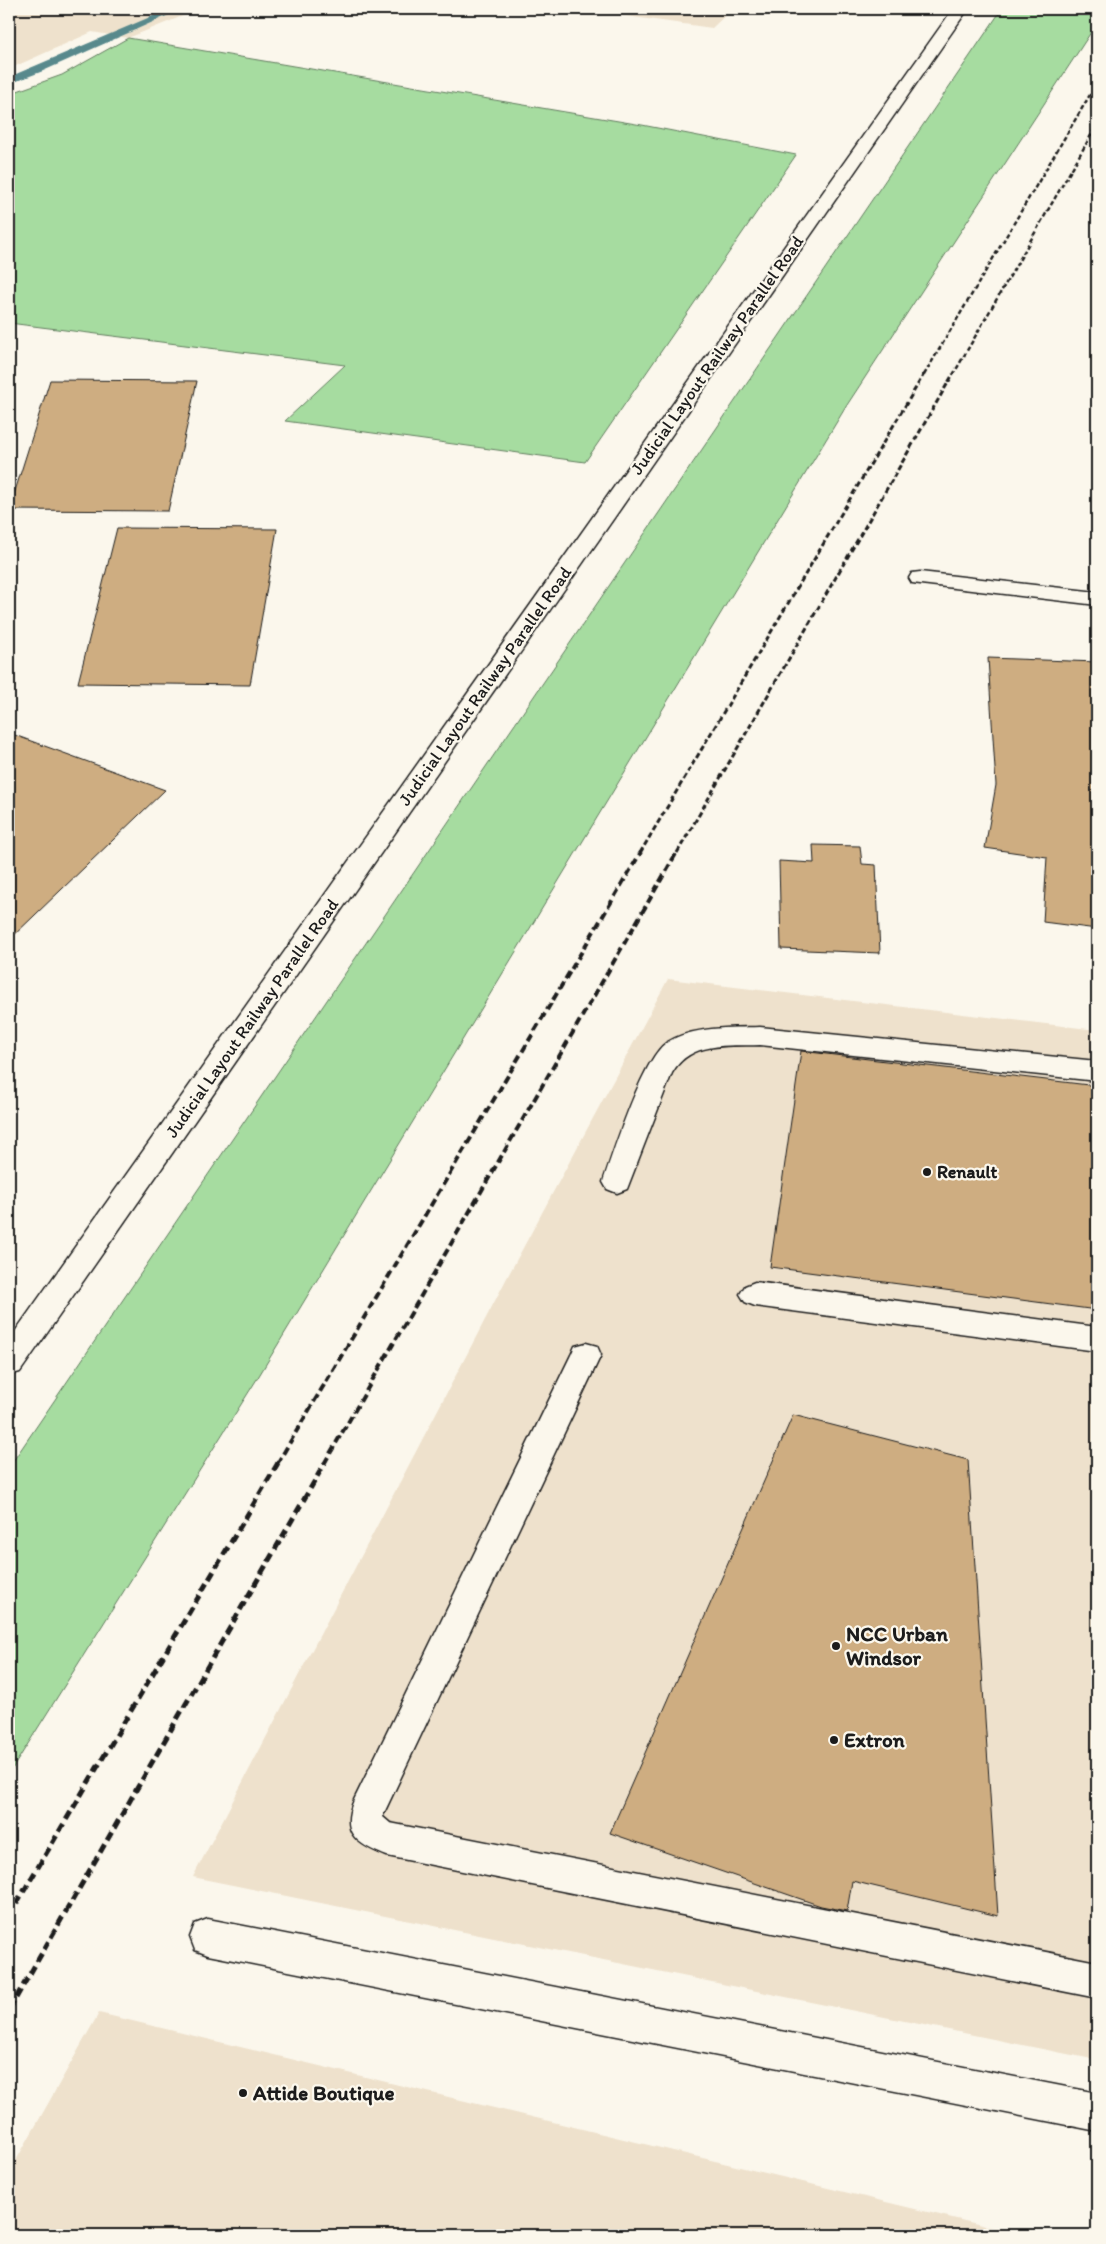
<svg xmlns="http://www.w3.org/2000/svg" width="1106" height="2244" font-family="Itim,sans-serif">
  <rect width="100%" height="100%" fill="#fbf7ec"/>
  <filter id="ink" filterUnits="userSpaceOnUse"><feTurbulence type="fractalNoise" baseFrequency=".02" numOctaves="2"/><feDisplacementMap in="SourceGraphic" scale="10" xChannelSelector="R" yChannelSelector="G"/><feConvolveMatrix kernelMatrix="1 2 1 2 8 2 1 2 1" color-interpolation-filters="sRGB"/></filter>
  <g filter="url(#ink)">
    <path fill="#eee1cc" d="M9,9H200L128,38L92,32L9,69Z
      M576,9H732L712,28Z
      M668,979L1097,1030V2060L193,1877L509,1274Z
      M99,2013L1023,2235H9V2173Z"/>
    <path fill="#a6dca0" stroke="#617c5e" d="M1002,9H1097V23L847,405L257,1379L9,1774V1467Z
      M128,38L642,125L796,155L585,462L285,421L345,365L9,323V94L62,75Z"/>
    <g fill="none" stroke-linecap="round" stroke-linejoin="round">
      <path fill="#58898c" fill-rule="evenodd" d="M169,9H182L43,71L9,84V77Z"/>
    </g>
    <path fill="#cead81" stroke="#1c1c1c" d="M50,380L197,381L168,511L9,510Z
      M117,528L277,529L250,685L78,683Z
      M988,658L1097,662V929L1043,922L1047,857L985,848L996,785Z
      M9,733L165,790L9,940Z
      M813,845L860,846L862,864L876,865L880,953L781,949L779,861L814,863Z
      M801,1051L1097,1086V1310L770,1267Z
      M793,1415L968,1460L998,1916L852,1881L847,1911L821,1906L610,1833Z"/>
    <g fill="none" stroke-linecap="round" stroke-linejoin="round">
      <defs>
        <path id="service" d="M920,572L1097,592V605L912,583L909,578L912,573Z
          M760,1027L1097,1061V1081L760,1045C728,1046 690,1041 672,1073L627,1189L617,1193L607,1189L603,1182C613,1152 643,1059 666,1043C692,1026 730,1028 760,1027Z
          M755,1282L1097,1327V1351L755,1306L745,1302L740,1294L745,1286Z
          M586,1343L597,1346L601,1355L384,1813L383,1817L390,1823L1097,1962V1998L387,1856C359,1845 339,1834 354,1800L571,1355L575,1346Z
          M208,1919L1097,2093V2131L208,1955L195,1950L190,1937L195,1924Z"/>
        <path id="tertiary" d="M953,9H968L20,1372L9,1375V1340Z"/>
      </defs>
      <use href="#service" stroke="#1c1c1c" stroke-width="3"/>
      <use href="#tertiary" stroke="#1c1c1c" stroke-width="3"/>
      <use href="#service" fill="#fbf7ec" fill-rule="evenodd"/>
      <use href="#tertiary" fill="#fbf7ec" fill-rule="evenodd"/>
      <path stroke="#1c1c1c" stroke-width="2.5" stroke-dasharray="4.5 2.5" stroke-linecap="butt" d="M924,375L1097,83
        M953,375L1097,125"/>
      <path stroke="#1c1c1c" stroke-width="3" stroke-dasharray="5.5 3" stroke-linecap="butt" d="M640,853L924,374
        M677,853L953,374"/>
      <path stroke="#1c1c1c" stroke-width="4" stroke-dasharray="8 4" stroke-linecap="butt" d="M277,1464L641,852
        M324,1464L677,852"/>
      <path stroke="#1c1c1c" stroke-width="5" stroke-dasharray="9 5" stroke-linecap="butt" d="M9,1916L278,1463
        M9,2010L325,1463"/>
    </g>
  </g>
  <g fill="#1c1c1c" stroke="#fbf7ec" stroke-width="2">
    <circle cx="927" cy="1172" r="5"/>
    <circle cx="836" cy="1646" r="5"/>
    <circle cx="834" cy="1740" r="5"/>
    <circle cx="243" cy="2093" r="5"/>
  </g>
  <g text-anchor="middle" stroke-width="4.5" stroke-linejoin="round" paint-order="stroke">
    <g font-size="18" fill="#1c1c1c" stroke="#fbf7ec">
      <text transform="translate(717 355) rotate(-55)" y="6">Judicial Layout Railway Parallel Road</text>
      <text transform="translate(485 686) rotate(-55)" y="6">Judicial Layout Railway Parallel Road</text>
      <text transform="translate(252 1018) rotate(-55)" y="6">Judicial Layout Railway Parallel Road</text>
    </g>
    <g font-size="18" font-weight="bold" fill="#1c1c1c" stroke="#fbf7ec" text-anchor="start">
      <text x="937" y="1178">Renault</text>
    </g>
    <g font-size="21" font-weight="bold" fill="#1c1c1c" stroke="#fbf7ec" text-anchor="start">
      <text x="846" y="1641">NCC Urban<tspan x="846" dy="24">Windsor</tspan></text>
      <text x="844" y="1747">Extron</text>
      <text x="253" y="2100">Attide Boutique</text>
    </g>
  </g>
  <rect width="1106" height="2244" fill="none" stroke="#fbf7ec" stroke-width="30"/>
  <rect x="15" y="15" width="1076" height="2214" fill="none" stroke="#1c1c1c" stroke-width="2" filter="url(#ink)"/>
</svg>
